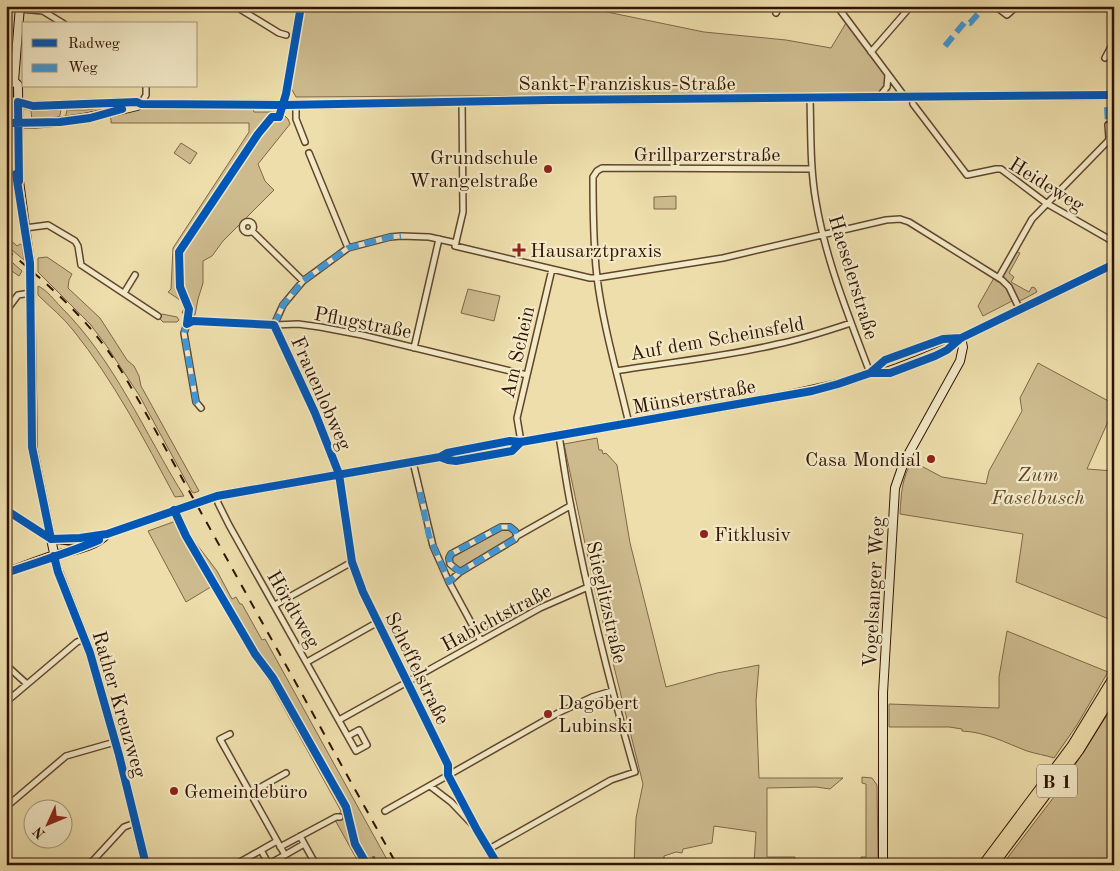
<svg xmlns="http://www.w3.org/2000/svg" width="1120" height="871" font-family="'Old Standard TT',serif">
  <rect width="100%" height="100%" fill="#eddeab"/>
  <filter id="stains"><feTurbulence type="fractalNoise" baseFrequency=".004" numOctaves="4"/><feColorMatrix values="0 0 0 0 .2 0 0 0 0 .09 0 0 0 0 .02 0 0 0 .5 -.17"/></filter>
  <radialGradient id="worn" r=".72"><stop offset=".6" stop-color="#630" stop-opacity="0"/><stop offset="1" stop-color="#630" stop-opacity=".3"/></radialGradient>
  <path fill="#cdbb8e" stroke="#806648" d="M303,6H578L704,32L786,40L831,48L846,23L884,74C887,83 886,88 878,93L296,97L291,88Z
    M111,106V107L65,119L67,110H86Z
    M146,106H229L253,109L254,112H281L288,119L290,124L258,164L265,181L274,190L223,241L212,256L203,261V283L198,299L195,315L182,313L186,304L168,292L171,289L173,248L249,132V123H111V119L107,115Z
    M61,110L60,115L57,119L32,120L31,111Z
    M181,143L197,153L190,164L174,153Z
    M676,196V209H654V197Z
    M6,236L17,246L20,244L22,245L24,260L6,245Z
    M1016,251L1020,253L1009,273L1014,277L1011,282L1029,292L1032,287L1035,288L1037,292L1018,302L1007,283L1002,276Z
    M6,257L22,271L19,276L6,267Z
    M47,257L72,274L69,280L68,288L100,318L127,360L134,366L139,376L141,386L199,491L194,493L192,492L139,395L106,345L90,324L38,272V258Z
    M995,276L1005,285L1012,301L983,316L978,306Z
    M38,286C47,290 54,300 61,307C115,361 144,432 184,496L175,497C144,439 114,381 73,330C63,317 50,307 38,295Z
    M468,289L500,296L494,321L461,313Z
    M162,314L177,317L179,320L177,322H163L159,318Z
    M1038,363L1114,404V408L1087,469L1114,471V621L1016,582L1023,534L900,514C901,494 902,478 912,461L942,477L986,484L989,471L1022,411L1020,398Z
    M597,438L599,450H602L603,454L606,453L617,465L630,543L666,687L717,673L759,665L756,701L759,778H843L830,789L816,787L767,788V857H795L794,864L754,863L756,832L714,826L712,843L683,849L682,853L676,852L664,856V865H634L636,818L643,784L594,586L564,444Z
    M176,521L214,585L186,602L148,531Z
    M504,529L511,530L513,533V538L460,568L452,563L453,557Z
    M188,533L217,571L232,599L236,597L240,604H242L262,640L265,639L390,865H378L374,856L377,865H360L335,820L341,811L255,656V652L187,534Z
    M1007,631L1108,672L1077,725L1054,758C1045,755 1036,754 1027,751C1006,743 986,732 962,731V729L949,727H889V704L999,708V677Z
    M1114,704V865H1002L1057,793Z
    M862,777L872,778L877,785L878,860L871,865H861V857H866V784L862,783Z"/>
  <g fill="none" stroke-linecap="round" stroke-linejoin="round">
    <path stroke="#7c6346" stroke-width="2" d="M373,857L378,865"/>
    <defs>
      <path id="street" d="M235,6L279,33L286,35
        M837,6L905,97
        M995,6L1007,15L1017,6
        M20,9L43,11L64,24
        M776,13L780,6
        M871,52L911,6
        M1105,58L1114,41
        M879,97L887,87L888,75
        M912,97L913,104L967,175L996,169H1001L1046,203L1114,242
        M810,98C811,133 810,168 816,202C826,261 849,317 870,373
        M462,101L463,212L455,246L590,278H597L723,258L886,220L900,219L909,222L1002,280L1009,287L1020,310
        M141,104L146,95V86
        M296,104V119L305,142
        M309,153L348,248
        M242.5 227a5.5 5.5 0 1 1 11 0a5.5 5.5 0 1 1-11 0Z
        M25,228L48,225L75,241L78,246L81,265L158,316
        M252,231L303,281
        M999,277L1032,219L1108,141L1109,138L1108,125
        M124,293L135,275
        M6,311L18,295L30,293
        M274,325L315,413L339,474L352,562L363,592L448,765V775L477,830L498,865
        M274,325L283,305L303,281L348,248L390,237L401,236L429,237L456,243
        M414,348L439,239
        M616,371C670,362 725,357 778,344C803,339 827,331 851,323
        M201,408L196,402L184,333L187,324L193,321L274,325L298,324L320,327L362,335L527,375
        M629,424C618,376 603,326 597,277C593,244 593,210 593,177L597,171L602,168L812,169
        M521,442L517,418L552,269
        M413,462L433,546L449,582L481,641
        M217,496L218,503L229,525L356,751L367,745L359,730L348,736
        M6,510L51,539
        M517,536L570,506
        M449,582L460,572L515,539L517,536L515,531L510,527H501L451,554L449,558L450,564L460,572
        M275,605L352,562
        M307,662L378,622
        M6,665L27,684
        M6,702L77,642L85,639
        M339,720L540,608L588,587
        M230,734L220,739L285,855L269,864
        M430,786L451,802L472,824
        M250,793L286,773
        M6,807L66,756L115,742
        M385,811L558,713L592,697L612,691
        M300,836L316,865
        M280,847L336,817H340
        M489,849L611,780L635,772C610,685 588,596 571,507C566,483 563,459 559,436
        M261,850L269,865
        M285,855L304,844
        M89,865L124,827L135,823
        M230,865L240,862L277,841"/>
      <path id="secondary" d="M14,81L18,85L19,175
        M12,83L14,81L20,6
        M9,89V109L12,150L19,181L30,263L33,450L57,568L90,653L119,755L146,865
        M6,100L33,106L137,102L141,104L285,105L549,100L1114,95
        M6,123C51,126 94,117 137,106
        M870,373L885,360L943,339L961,338
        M440,457L448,460L456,461L512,451L521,442
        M51,539L68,540L107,534L217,496L440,457L447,453L510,441L521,442L789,395L838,384L870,373H890L935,356L947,350L961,338L1114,264
        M6,573C21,567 36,561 52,556C69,551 94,548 107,534
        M883,865V693L895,488L904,462L960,361L963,347L961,338"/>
      <path id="primary" d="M983,865L1072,746L1114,677
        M993,865L1079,750L1114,693"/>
    </defs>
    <use href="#street" stroke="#61452d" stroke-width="8"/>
    <use href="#secondary" stroke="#321203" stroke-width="10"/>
    <use href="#primary" stroke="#321203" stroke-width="11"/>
    <use href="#street" stroke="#f3eac8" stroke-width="5"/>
    <use href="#secondary" stroke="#f3eac8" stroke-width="8"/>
    <use href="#primary" stroke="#eddeab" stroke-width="9"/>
    <path stroke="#321203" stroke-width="1" d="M197,500L227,492L791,394C904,372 1011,313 1114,262
      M6,512C31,528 56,553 87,543L189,506
      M56,537L71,538L98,534"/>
    <path stroke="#321203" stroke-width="2" stroke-dasharray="9 9" stroke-linecap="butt" d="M6,249C40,278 75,307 102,343C118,363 130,386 143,408L397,865"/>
    <path stroke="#3e9add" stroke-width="6" stroke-dasharray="12 6" stroke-linecap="butt" d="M945,46L965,22L970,23L985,6
      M1107,107L1108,125
      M187,321L184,333L196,402L201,408
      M274,325L283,305L303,281L348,248L390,237L401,236
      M420,492L429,536L449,582L460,572L515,539L517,536L515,531L510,527H501L451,554L449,558L450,564L460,572"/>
    <defs>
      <path id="cycleway" d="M301,6L286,94L279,117H272L258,134L179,252L180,287L189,309L187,324L193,321L274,325L315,413L339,474L352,562L363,592L448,765V775L477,830L498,865
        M11,123L60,122L90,118L122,109
        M16,174L30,263L32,447L51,539
        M19,181L18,102L33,106L137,102L141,104L285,105L549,100L1114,95
        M870,373L885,360L943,339L961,338
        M440,457L448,460L456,461L512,451L521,442
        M6,510L51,539L80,538L107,534L217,496L440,457L447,453L510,441L521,442L812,391L838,384L870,373H890L935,356L947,350L961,338L1114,264
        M174,510L186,536L255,654L273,678L346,807L355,844L367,865
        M54,556L58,572L90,653L119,755L146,865
        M6,573C37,562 69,553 99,540"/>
    </defs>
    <use href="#cycleway" stroke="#f3eac8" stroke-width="11"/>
    <use href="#cycleway" stroke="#0057b8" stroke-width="8"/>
  </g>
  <g fill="#8f2418" stroke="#f3eac8" stroke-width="2">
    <circle cx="548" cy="169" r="5"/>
    <path d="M516.5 242.5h5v5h5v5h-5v5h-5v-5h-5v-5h5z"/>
    <circle cx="931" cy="459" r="5"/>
    <circle cx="704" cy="534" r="5"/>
    <circle cx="548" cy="714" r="5"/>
    <circle cx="174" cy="791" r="5"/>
  </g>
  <g text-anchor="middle" stroke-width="4.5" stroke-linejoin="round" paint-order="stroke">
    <rect fill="#f3eac8" stroke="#6c533e" stroke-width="1" x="1037" y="764.5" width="40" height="33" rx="4"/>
    <g font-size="19" font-weight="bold" fill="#321203">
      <text x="1057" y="788">B 1</text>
    </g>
    <g font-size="20" fill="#321203" stroke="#f3eac8">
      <text x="627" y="90">Sankt-Franziskus-Straße</text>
      <text x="707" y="161">Grillparzerstraße</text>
      <text transform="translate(1047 184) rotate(32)" y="7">Heideweg</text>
      <text transform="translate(854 277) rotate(73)" y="7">Haeselerstraße</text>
      <text transform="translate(363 322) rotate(11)" y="7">Pflugstraße</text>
      <text transform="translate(717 338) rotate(-10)" y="7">Auf dem Scheinsfeld</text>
      <text transform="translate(517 352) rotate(-77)" y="7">Am Schein</text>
      <text transform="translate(322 393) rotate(66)" y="7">Frauenlobweg</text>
      <text transform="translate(694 396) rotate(-10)" y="7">Münsterstraße</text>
      <text transform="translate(873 592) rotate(-87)" y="7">Vogelsanger Weg</text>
      <text transform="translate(607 602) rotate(77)" y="7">Stieglitzstraße</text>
      <text transform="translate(294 609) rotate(60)" y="7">Hördtweg</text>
      <text transform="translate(496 617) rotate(-28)" y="7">Habichtstraße</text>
      <text transform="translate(418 668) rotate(64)" y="7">Scheffelstraße</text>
      <text transform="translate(120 704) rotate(74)" y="7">Rather Kreuzweg</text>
    </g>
    <g font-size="20" fill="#321203" stroke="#f3eac8" text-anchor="start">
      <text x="538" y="164" text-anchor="end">Grundschule<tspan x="538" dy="23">Wrangelstraße</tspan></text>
      <text x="530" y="257">Hausarztpraxis</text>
      <text x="921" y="466" text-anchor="end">Casa Mondial</text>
      <text x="714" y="541">Fitklusiv</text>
      <text x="558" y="709">Dagobert<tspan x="558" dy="23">Lubinski</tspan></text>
      <text x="184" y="798">Gemeindebüro</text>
    </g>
    <g font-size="20" font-style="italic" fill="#60452d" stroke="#f3eac8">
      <text x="1038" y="481">Zum<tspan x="1038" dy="23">Faselbusch</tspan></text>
    </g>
  </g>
  <rect width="1120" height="871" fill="none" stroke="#eddeab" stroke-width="25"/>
  <rect x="8" y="8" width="1105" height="856" fill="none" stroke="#321203" stroke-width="2.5"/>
  <rect x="12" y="12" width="1095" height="846" fill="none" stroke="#321203"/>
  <rect x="22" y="22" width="175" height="65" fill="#f3eac8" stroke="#a69479"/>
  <rect x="32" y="39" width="25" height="8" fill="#0057b8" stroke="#a69479"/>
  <text x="68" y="48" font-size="15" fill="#321203">Radweg</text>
  <rect x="32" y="64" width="25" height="8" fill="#3e9add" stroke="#a69479"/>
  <text x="68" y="72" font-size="15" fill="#321203">Weg</text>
  <g transform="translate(48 824) rotate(226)"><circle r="24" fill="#f3eac8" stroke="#a69479"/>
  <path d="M0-4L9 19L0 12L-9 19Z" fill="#8f2418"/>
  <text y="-8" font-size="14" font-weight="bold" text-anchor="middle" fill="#321203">N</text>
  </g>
  <rect width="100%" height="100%" filter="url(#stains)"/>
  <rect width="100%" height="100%" fill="url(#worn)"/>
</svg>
